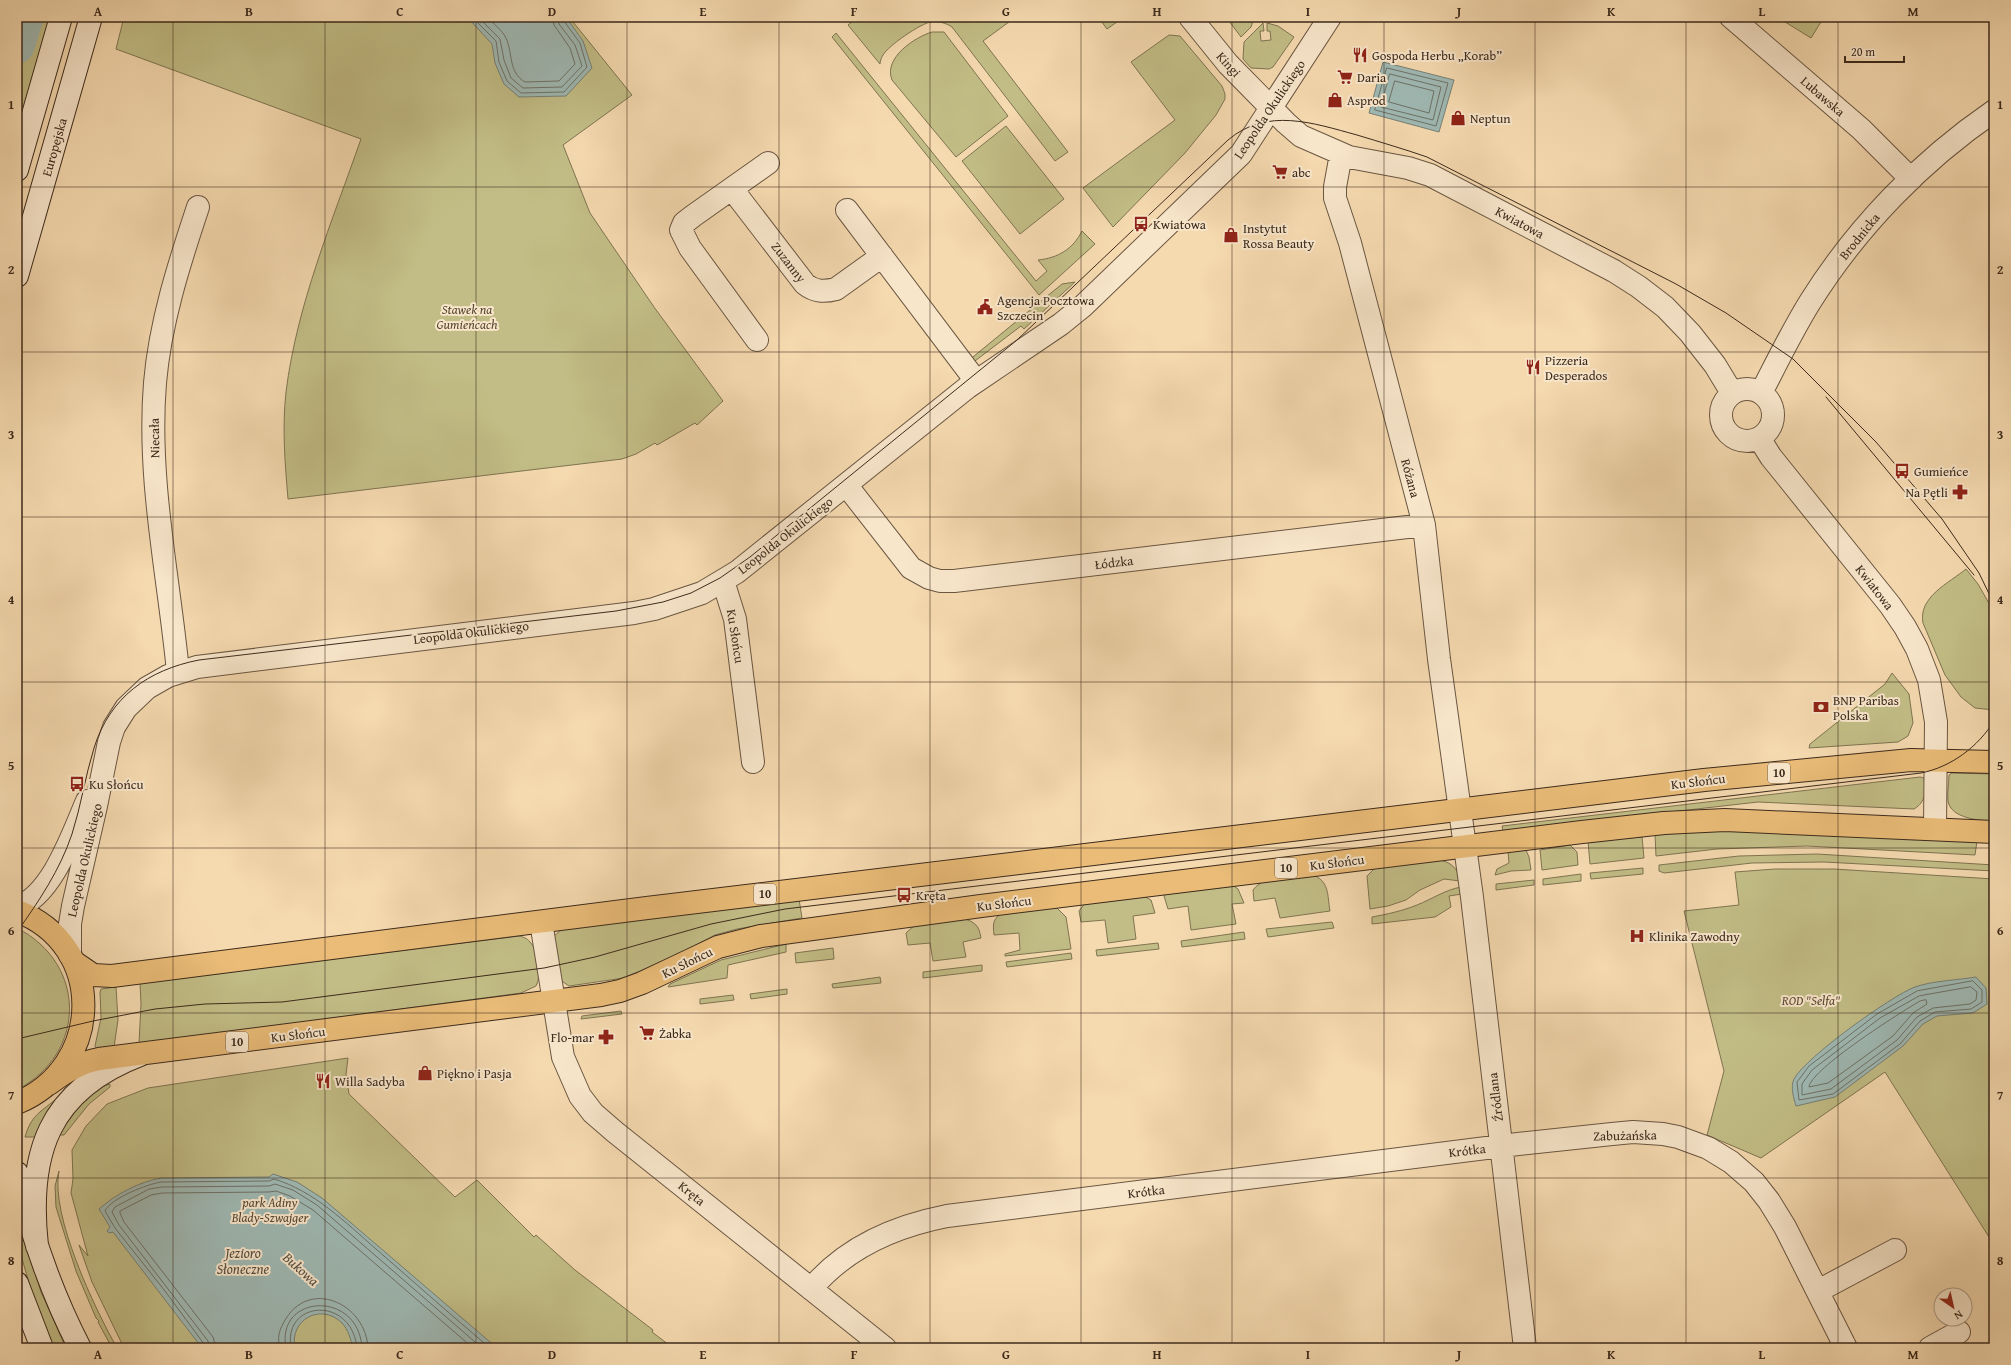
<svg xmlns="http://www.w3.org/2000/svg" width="2011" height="1365" font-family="'Gentium Book Plus',serif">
  <rect width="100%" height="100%" fill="#f5d9af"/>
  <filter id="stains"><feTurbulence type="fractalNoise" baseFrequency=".005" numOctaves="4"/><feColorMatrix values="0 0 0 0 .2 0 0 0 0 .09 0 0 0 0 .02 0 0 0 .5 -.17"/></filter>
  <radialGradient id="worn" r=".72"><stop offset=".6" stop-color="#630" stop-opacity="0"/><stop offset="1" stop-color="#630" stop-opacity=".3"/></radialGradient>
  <path fill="#c2bd86" stroke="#7f7451" d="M17,17H50L17,131Z
    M124,17H569L632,95L563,145L590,213L654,307L723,401L697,425L695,423L657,445L655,443L636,454L622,459L288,499C285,463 282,428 286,392C297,304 332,222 361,139L116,49Z
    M858,17H1012L1013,19L983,41L1068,152L1055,161L952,27C946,23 939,21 931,22C921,23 888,46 883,55C881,58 880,62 880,64L848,25Z
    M1098,17H1124L1107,29Z
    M1226,17H1249L1253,21L1251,27L1241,37Z
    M1777,17H1824L1811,38Z
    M1263,23L1264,31H1260L1261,41L1271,40L1270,31H1267V23L1278,26L1294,37L1273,67L1269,69L1251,68L1243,59L1244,42Z
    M932,32H944L1008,116L956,157L892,80C883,58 915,37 932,32Z
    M836,33L1036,281L1047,271L1038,260C1058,258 1073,249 1082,231L1095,244L1039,295L832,37Z
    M1169,35L1180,36L1222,86L1225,94V99L1216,115L1185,153L1113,227L1083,188L1175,120L1131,62Z
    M1006,126L1064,199L1020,234L962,161Z
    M1075,282L1024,329L1021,326L971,364L968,361L1062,284Z
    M1966,569L1978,584L1994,612V710L1975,708L1961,697L1945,675L1923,623C1918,597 1949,583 1966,569Z
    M1892,673L1909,694L1913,723L1908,736L1898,742L1809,748L1810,744L1885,684Z
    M1952,773L1994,774V822C1980,820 1951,819 1948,801C1947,793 1949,783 1949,775Z
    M1920,777L1924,778C1926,791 1926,802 1914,809L1758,802L1503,831L1502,826Z
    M1704,831H1744L1977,841L1975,855L1807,846L1717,849L1656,856L1655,834Z
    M1642,837L1644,858L1590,864L1588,841Z
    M1570,845L1577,852L1578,865L1542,870L1540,850Z
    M1525,848L1529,857L1531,870L1511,871L1495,875L1497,869L1509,863L1508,851Z
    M1817,854L1994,865V871L1824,862L1752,863L1664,873L1659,871V865L1739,856Z
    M1438,860C1450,861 1459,869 1460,881L1444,879L1420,890L1406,900L1388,906L1370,909L1367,876L1377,866Z
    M1643,868V874L1591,879L1590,873Z
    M1775,869H1834L1994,879V1245L1885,1072L1761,1158L1707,1135L1724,1071L1684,911L1739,905L1735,872Z
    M1311,874C1330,881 1327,894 1330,911L1280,918L1275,898L1254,901L1253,890C1265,874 1292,876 1311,874Z
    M1581,874V881L1543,885V879Z
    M1534,880V885L1496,890V884Z
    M1231,884L1238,889L1244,903L1232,904L1236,924L1191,930L1188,906L1168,909L1164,896L1166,892Z
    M1461,887L1462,894L1449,896L1451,907L1435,917L1372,924V917C1388,914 1402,911 1417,905C1432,899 1445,890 1461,887Z
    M1144,896L1151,900L1155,913L1133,916L1136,939L1108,943L1105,920L1081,922L1079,911L1086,902Z
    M799,899L802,918L737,929L715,935L676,955L624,978L569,986L559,979L552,938L562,929Z
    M1055,906L1066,917L1071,949L1005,956V954L1020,950L1019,933L994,935C993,924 992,920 1002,913Z
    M962,918C975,922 979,925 981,938L963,942L966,957L933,961L930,943L908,945L906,933L916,924Z
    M1332,922L1334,928L1268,937L1266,929Z
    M17,928C87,964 87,1053 17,1090Z
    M1244,932L1245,939L1182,947L1181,941Z
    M519,936C523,937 527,938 530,942C538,950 542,976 536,986L521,993L139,1044L141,1004L140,983Z
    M1158,943L1159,949L1097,956L1096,950Z
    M786,944V952L728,965L727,978L668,987L670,984L721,960Z
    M833,948L834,959L796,963L795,953Z
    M1071,953L1072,959L1007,967L1006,962Z
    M982,965V971L923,978V972Z
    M880,977L881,983L833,988L832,984Z
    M116,987L118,1020L114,1047L97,1049L95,1046L101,1018L100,992L101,989Z
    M787,989V994L751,999L750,994Z
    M733,995L734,1000L700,1004V999Z
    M621,1011L622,1014L581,1019L582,1016Z
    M348,1058L346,1074L349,1094L455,1197L477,1180L534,1237L536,1235L575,1270L653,1330L652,1332L673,1348H124L92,1282L79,1245L88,1256L71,1193L73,1179L72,1150L86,1126L107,1104L148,1088Z
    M73,1082L40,1137H25C31,1116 39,1113 55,1100C62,1094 67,1088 73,1082Z
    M110,1084V1087L89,1104L64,1135H57C70,1115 85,1091 110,1084Z
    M59,1171C50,1215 95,1309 117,1348H112L98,1322L99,1321L96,1318L76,1271L56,1207L55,1186Z
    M17,1215L41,1292L66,1348H54L31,1290L17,1241Z"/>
  <path fill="#9fb9b4" stroke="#778077" d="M467,17H566L583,41L592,68L566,96L519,97L504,84L495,63L492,44Z
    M1383,62L1454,80L1439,132L1369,113Z
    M1976,977L1986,988L1987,1004L1973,1013L1937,1016L1923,1024L1903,1046L1835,1097L1796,1106C1794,1099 1790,1087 1794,1079C1806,1057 1891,996 1915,987C1931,981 1959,980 1976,977Z
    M273,1174L297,1182L322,1198L497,1348H353C351,1340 348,1329 342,1323C321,1302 289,1320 295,1348H202L113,1232L109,1233L107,1231L110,1227L99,1209C116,1194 139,1182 161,1178L269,1177Z"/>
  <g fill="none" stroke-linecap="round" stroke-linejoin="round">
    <path stroke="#6e7268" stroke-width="1" d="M472,17L496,41L499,62L507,81L521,93L564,92L587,67L580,43L564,21L563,17
      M478,17L500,39L504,60L511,78L523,88L562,87L582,66L575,45L559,24L558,17
      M486,17C493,23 502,30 506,38C513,53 508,72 525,82L559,81L575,64L570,48L554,25L552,17
      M1387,68L1448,83L1436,126L1375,110Z
      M1390,74L1441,87L1433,120L1381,107Z
      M1395,81L1434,91L1429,113L1389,102Z
      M1973,981L1982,990V1002L1971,1009L1935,1012L1920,1021L1900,1044L1833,1094L1799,1100L1797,1082L1809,1066L1877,1014L1917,991Z
      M1971,987L1977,992L1976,1000L1970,1004L1933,1008L1917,1017L1897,1040L1831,1089L1802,1095V1084L1812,1070L1880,1018L1919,996Z
      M1926,1000L1927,1004L1913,1013L1893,1036L1828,1083L1809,1087C1811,1069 1901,1012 1920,1001Z
      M205,1348L204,1344L165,1291L115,1228L105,1211C111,1198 148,1184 161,1182L269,1181L274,1179C314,1191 345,1222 376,1249C414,1282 452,1316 490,1348
      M210,1348L208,1341L119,1225L112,1212L115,1207L149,1189L162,1187L269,1186L275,1184L293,1190L317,1205L482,1348
      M216,1348L213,1337L124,1222L120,1213V1211L151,1195L162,1193L269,1192L276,1191L290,1196L313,1210L473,1348
      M280,1348C277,1337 279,1331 284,1322C308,1277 366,1303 368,1348
      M286,1348C275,1294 359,1289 362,1348
      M291,1348C282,1300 352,1295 357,1348"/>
    <path stroke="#9fb9b4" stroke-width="35" d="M17,46L26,17"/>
    <defs>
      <path id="minor" d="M1190,17L1228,64L1286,123L1301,136L1349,157L1408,168L1430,175L1614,271L1639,287L1665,307L1690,333L1715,365L1732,393
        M1731,17L1861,129L1911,179
        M1341,154L1335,187V198L1350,243L1424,525L1439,659L1472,897L1525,1348
        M732,189L805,284C815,292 824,292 836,289L882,256
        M847,210L976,381
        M757,340L690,248L681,230L684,223L693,216L768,163
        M1721 415a26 26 0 1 1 52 0a26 26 0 1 1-52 0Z
        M1761,393C1777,362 1792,331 1810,302C1857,227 1921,161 1994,111
        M1759,438L1771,457L1890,605L1905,627L1917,649L1929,680L1936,722L1935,829
        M847,486L911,568L929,578L940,581H954L1424,525
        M723,581L735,619L753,762
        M178,672C169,577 147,480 155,383C160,323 179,264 198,207
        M541,922L563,1057L580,1096L593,1113L615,1132L885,1348
        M811,1289C845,1248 896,1226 947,1216L1518,1144L1612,1134L1633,1132L1663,1134L1678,1137L1708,1148L1731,1162L1754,1182L1769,1201L1785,1227L1846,1348
        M1818,1291L1895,1250
        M1930,1348L1959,1332"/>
      <path id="tertiary" d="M17,907C52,896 73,833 87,801
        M70,955V924L73,906L96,806L109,742L114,727L126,708L147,688L168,676L197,667L634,613L654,609L702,593L737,572L968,387L1061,324L1082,307L1241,154L1330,17"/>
      <path id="secondary" d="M17,170L61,17
        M17,276L91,17
        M17,1173C31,1234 51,1292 80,1348
        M37,1246C27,1154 48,1090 140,1055
        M17,1283L42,1348"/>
      <path id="primary" d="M17,911C107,945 104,1067 17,1103
        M74,962L93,975L112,976L647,908L1704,780L1911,760L1994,762
        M49,1084C65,1072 79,1063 99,1059L601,995L620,991L642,983L718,947L761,936L981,906L1582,832L1664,823L1725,820L1994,832"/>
    </defs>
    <use href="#minor" stroke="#6a5641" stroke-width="24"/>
    <use href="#tertiary" stroke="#6a5641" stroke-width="24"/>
    <use href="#secondary" stroke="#3c2a1c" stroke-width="24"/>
    <use href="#primary" stroke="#3c2a1c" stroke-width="24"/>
    <use href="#minor" stroke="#f8e6cb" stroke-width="22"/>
    <use href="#tertiary" stroke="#f8e6cb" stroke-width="22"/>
    <use href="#secondary" stroke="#f8e6cb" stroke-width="22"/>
    <use href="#primary" stroke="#eabc78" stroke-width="22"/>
    <path stroke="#3c2a1c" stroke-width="1" d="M1826,397L1974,575
      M17,932C39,901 60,870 72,834C81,806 85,777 94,748C110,697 148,670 199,660L616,611L663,602L691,593L720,578L750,557L1017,340L1228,140C1267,107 1313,123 1357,135C1380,142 1404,149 1427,157L1676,284L1726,313L1793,359L1876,442L1942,519L1979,573L1994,604
      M17,1039L93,1021L155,1009L205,1004L282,1002L544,968L595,957L711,924L785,909L1921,773C1951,767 1978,747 1994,721"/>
  </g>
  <path fill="none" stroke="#3c2a1c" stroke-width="1" stroke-opacity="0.55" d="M173,17V1348M325,17V1348M476,17V1348M627,17V1348M779,17V1348M930,17V1348M1081,17V1348M1232,17V1348M1384,17V1348M1535,17V1348M1686,17V1348M1838,17V1348M17,187H1994M17,352H1994M17,517H1994M17,682H1994M17,848H1994M17,1013H1994M17,1178H1994"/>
  <defs>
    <symbol id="restaurant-bare" viewBox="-9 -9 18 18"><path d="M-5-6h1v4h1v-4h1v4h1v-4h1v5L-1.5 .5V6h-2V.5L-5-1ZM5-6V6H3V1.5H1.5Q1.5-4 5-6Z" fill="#8f2418" stroke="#f8e6cb" stroke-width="2.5" paint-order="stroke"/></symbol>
    <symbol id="supermarket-bare" viewBox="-9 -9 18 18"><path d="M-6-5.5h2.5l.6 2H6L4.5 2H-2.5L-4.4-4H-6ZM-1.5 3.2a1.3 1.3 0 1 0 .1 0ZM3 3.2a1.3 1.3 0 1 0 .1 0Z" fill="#8f2418" stroke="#f8e6cb" stroke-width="2.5" paint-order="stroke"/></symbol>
    <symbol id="shop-bare" viewBox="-9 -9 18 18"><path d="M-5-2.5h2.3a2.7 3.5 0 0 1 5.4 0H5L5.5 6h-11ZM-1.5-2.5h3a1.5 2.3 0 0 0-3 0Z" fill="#8f2418" stroke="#f8e6cb" stroke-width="2.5" paint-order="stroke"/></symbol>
    <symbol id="bus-bare" viewBox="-9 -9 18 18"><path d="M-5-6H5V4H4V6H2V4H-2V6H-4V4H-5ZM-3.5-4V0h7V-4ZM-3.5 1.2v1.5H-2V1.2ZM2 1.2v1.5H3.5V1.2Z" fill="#8f2418" stroke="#f8e6cb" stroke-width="2.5" paint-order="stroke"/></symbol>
    <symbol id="civic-bare" viewBox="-9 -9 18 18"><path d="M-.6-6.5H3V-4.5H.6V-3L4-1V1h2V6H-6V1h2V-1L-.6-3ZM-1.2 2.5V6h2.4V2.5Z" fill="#8f2418" stroke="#f8e6cb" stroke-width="2.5" paint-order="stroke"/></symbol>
    <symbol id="pharmacy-bare" viewBox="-9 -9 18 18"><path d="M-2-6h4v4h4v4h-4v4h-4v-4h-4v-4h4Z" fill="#8f2418" stroke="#f8e6cb" stroke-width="2.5" paint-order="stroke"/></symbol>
    <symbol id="bank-bare" viewBox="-9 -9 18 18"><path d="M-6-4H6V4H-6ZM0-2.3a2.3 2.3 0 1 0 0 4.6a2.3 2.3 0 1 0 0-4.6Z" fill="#8f2418" stroke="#f8e6cb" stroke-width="2.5" paint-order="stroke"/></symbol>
    <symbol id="hospital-bare" viewBox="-9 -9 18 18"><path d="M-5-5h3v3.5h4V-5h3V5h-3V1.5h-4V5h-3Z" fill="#8f2418" stroke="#f8e6cb" stroke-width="2.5" paint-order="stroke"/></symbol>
  </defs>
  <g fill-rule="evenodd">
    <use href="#restaurant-bare" x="1349" y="44" width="22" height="22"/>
    <use href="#supermarket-bare" x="1334" y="66" width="22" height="22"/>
    <use href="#shop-bare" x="1324" y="89" width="22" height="22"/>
    <use href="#shop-bare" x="1447" y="107" width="22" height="22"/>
    <use href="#supermarket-bare" x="1269" y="161" width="22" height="22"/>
    <use href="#bus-bare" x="1130" y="213" width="22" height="22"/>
    <use href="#shop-bare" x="1220" y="224" width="22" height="22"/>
    <use href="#civic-bare" x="974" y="296" width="22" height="22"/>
    <use href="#restaurant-bare" x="1522" y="356" width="22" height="22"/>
    <use href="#bus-bare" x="1891" y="460" width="22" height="22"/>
    <use href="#pharmacy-bare" x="1949" y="481" width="22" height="22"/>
    <use href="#bank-bare" x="1810" y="696" width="22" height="22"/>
    <use href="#bus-bare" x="66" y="773" width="22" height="22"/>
    <use href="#bus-bare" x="893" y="884" width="22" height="22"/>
    <use href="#hospital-bare" x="1626" y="925" width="22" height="22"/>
    <use href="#supermarket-bare" x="636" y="1022" width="22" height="22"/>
    <use href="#pharmacy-bare" x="595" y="1026" width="22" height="22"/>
    <use href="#shop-bare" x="414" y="1062" width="22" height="22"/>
    <use href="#restaurant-bare" x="312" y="1070" width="22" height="22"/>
  </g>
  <g text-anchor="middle" stroke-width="4" stroke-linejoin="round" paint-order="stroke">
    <g fill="#f8e6cb" stroke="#746250" stroke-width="1">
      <rect x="1768" y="763" width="22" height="20" rx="3"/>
      <rect x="1275" y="858" width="22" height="20" rx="3"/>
      <rect x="754" y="884" width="22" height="20" rx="3"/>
      <rect x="226" y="1032" width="22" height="20" rx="3"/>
    </g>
    <g font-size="12" font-weight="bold" fill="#3c2a1c">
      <text x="1779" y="777">10</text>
      <text x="1286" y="872">10</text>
      <text x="765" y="898">10</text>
      <text x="237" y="1046">10</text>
    </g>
    <g font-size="13" fill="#3c2a1c" stroke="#f8e6cb" text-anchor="start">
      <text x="1372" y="60">Gospoda Herbu „Korab”</text>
      <text x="1357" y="82">Daria</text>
      <text x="1347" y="105">Asprod</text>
      <text x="1470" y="123">Neptun</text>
      <text x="1292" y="177">abc</text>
      <text x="1153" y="229">Kwiatowa</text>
      <text x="1243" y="233">Instytut<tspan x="1243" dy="15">Rossa Beauty</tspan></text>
      <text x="997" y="305">Agencja Pocztowa<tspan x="997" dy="15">Szczecin</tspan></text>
      <text x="1545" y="365">Pizzeria<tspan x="1545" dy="15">Desperados</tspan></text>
      <text x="1914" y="476">Gumieńce</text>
      <text x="1948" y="497" text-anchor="end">Na Pętli</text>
      <text x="1833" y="705">BNP Paribas<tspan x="1833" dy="15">Polska</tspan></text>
      <text x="89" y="789">Ku Słońcu</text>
      <text x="916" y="900">Kręta</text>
      <text x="1649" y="941">Klinika Zawodny</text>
      <text x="659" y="1038">Żabka</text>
      <text x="594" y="1042" text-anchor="end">Flo-mar</text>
      <text x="437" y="1078">Piękno i Pasja</text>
      <text x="335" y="1086">Willa Sadyba</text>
    </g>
    <g font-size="13" fill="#3c2a1c" stroke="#f8e6cb">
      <text transform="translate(1229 64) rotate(48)" y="5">Kingi</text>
      <text transform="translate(1823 96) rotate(41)" y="5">Lubawska</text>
      <text transform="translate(1269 109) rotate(-56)" y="5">Leopolda Okulickiego</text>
      <text transform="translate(54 147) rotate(-74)" y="5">Europejska</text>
      <text transform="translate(1520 222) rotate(28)" y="5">Kwiatowa</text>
      <text transform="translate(1859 236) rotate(-51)" y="5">Brodnicka</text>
      <text transform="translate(789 262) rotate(52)" y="5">Zuzanny</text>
      <text transform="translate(154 438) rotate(-91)" y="5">Niecała</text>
      <text transform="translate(1411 478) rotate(75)" y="5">Różana</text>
      <text transform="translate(785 535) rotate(-38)" y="5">Leopolda Okulickiego</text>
      <text transform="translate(1114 562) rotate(-7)" y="5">Łódzka</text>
      <text transform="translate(1875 587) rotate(52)" y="5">Kwiatowa</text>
      <text transform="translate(471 632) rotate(-7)" y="5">Leopolda Okulickiego</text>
      <text transform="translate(736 636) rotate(81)" y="5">Ku Słońcu</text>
      <text transform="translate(1698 781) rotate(-7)" y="5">Ku Słońcu</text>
      <text transform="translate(84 860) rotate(-77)" y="5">Leopolda Okulickiego</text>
      <text transform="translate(1337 862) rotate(-7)" y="5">Ku Słońcu</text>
      <text transform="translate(1004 903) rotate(-7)" y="5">Ku Słońcu</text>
      <text transform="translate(687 962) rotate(-26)" y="5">Ku Słońcu</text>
      <text transform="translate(298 1034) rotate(-7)" y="5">Ku Słońcu</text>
      <text transform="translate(1495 1097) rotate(-97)" y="5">Źródlana</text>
      <text transform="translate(1625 1135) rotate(-1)" y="5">Zabużańska</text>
      <text transform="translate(1467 1150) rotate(-7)" y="5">Krótka</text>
      <text transform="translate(1146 1191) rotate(-7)" y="5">Krótka</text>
      <text transform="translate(692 1193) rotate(39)" y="5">Kręta</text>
    </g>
    <g font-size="13" font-style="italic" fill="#574731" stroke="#f8e6cb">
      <text x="467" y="314">Stawek na<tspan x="467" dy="15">Gumieńcach</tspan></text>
      <text x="1811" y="1005">ROD "Selfa"</text>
      <text x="270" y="1207">park Adiny<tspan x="270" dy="15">Blady-Szwajger</tspan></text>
    </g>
    <g font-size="14" font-style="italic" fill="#554e42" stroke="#f8e6cb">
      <text x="243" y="1258">Jezioro<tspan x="243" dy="16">Słoneczne</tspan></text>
      <text transform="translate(301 1269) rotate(42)" y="5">Bukowa</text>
    </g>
  </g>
  <rect width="2011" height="1365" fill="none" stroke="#f5d9af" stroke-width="44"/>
  <g transform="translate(1953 1307) rotate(146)"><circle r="19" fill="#f8e6cb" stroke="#ad9b85"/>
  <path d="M0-3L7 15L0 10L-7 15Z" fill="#8f2418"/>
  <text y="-6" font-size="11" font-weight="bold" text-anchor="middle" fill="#3c2a1c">N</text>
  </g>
  <path d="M1845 56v6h59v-6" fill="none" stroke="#3c2a1c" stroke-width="2"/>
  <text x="1851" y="56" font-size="12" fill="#3c2a1c" stroke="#f8e6cb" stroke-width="3" paint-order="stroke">20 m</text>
  <rect x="22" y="22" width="1967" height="1321" fill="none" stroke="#3c2a1c" stroke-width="1.5"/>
  <g font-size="13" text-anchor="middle" font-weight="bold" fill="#3c2a1c">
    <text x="98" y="16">A</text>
    <text x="249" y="16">B</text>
    <text x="400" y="16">C</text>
    <text x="552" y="16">D</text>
    <text x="703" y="16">E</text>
    <text x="854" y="16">F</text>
    <text x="1006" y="16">G</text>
    <text x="1157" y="16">H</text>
    <text x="1308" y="16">I</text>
    <text x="1459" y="16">J</text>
    <text x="1611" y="16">K</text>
    <text x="1762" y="16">L</text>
    <text x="1913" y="16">M</text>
    <text x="11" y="109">1</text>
    <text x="2000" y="109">1</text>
    <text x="11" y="274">2</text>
    <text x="2000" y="274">2</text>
    <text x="11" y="439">3</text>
    <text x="2000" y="439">3</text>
    <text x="11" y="604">4</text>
    <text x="2000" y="604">4</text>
    <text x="11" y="770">5</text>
    <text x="2000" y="770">5</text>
    <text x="11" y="935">6</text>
    <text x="2000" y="935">6</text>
    <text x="11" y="1100">7</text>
    <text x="2000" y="1100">7</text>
    <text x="11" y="1265">8</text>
    <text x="2000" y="1265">8</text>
    <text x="98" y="1359">A</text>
    <text x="249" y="1359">B</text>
    <text x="400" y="1359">C</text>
    <text x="552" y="1359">D</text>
    <text x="703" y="1359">E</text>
    <text x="854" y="1359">F</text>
    <text x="1006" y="1359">G</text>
    <text x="1157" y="1359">H</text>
    <text x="1308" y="1359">I</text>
    <text x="1459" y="1359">J</text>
    <text x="1611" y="1359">K</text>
    <text x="1762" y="1359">L</text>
    <text x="1913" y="1359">M</text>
  </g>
  <rect width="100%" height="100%" filter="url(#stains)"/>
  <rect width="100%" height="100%" fill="url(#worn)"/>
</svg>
